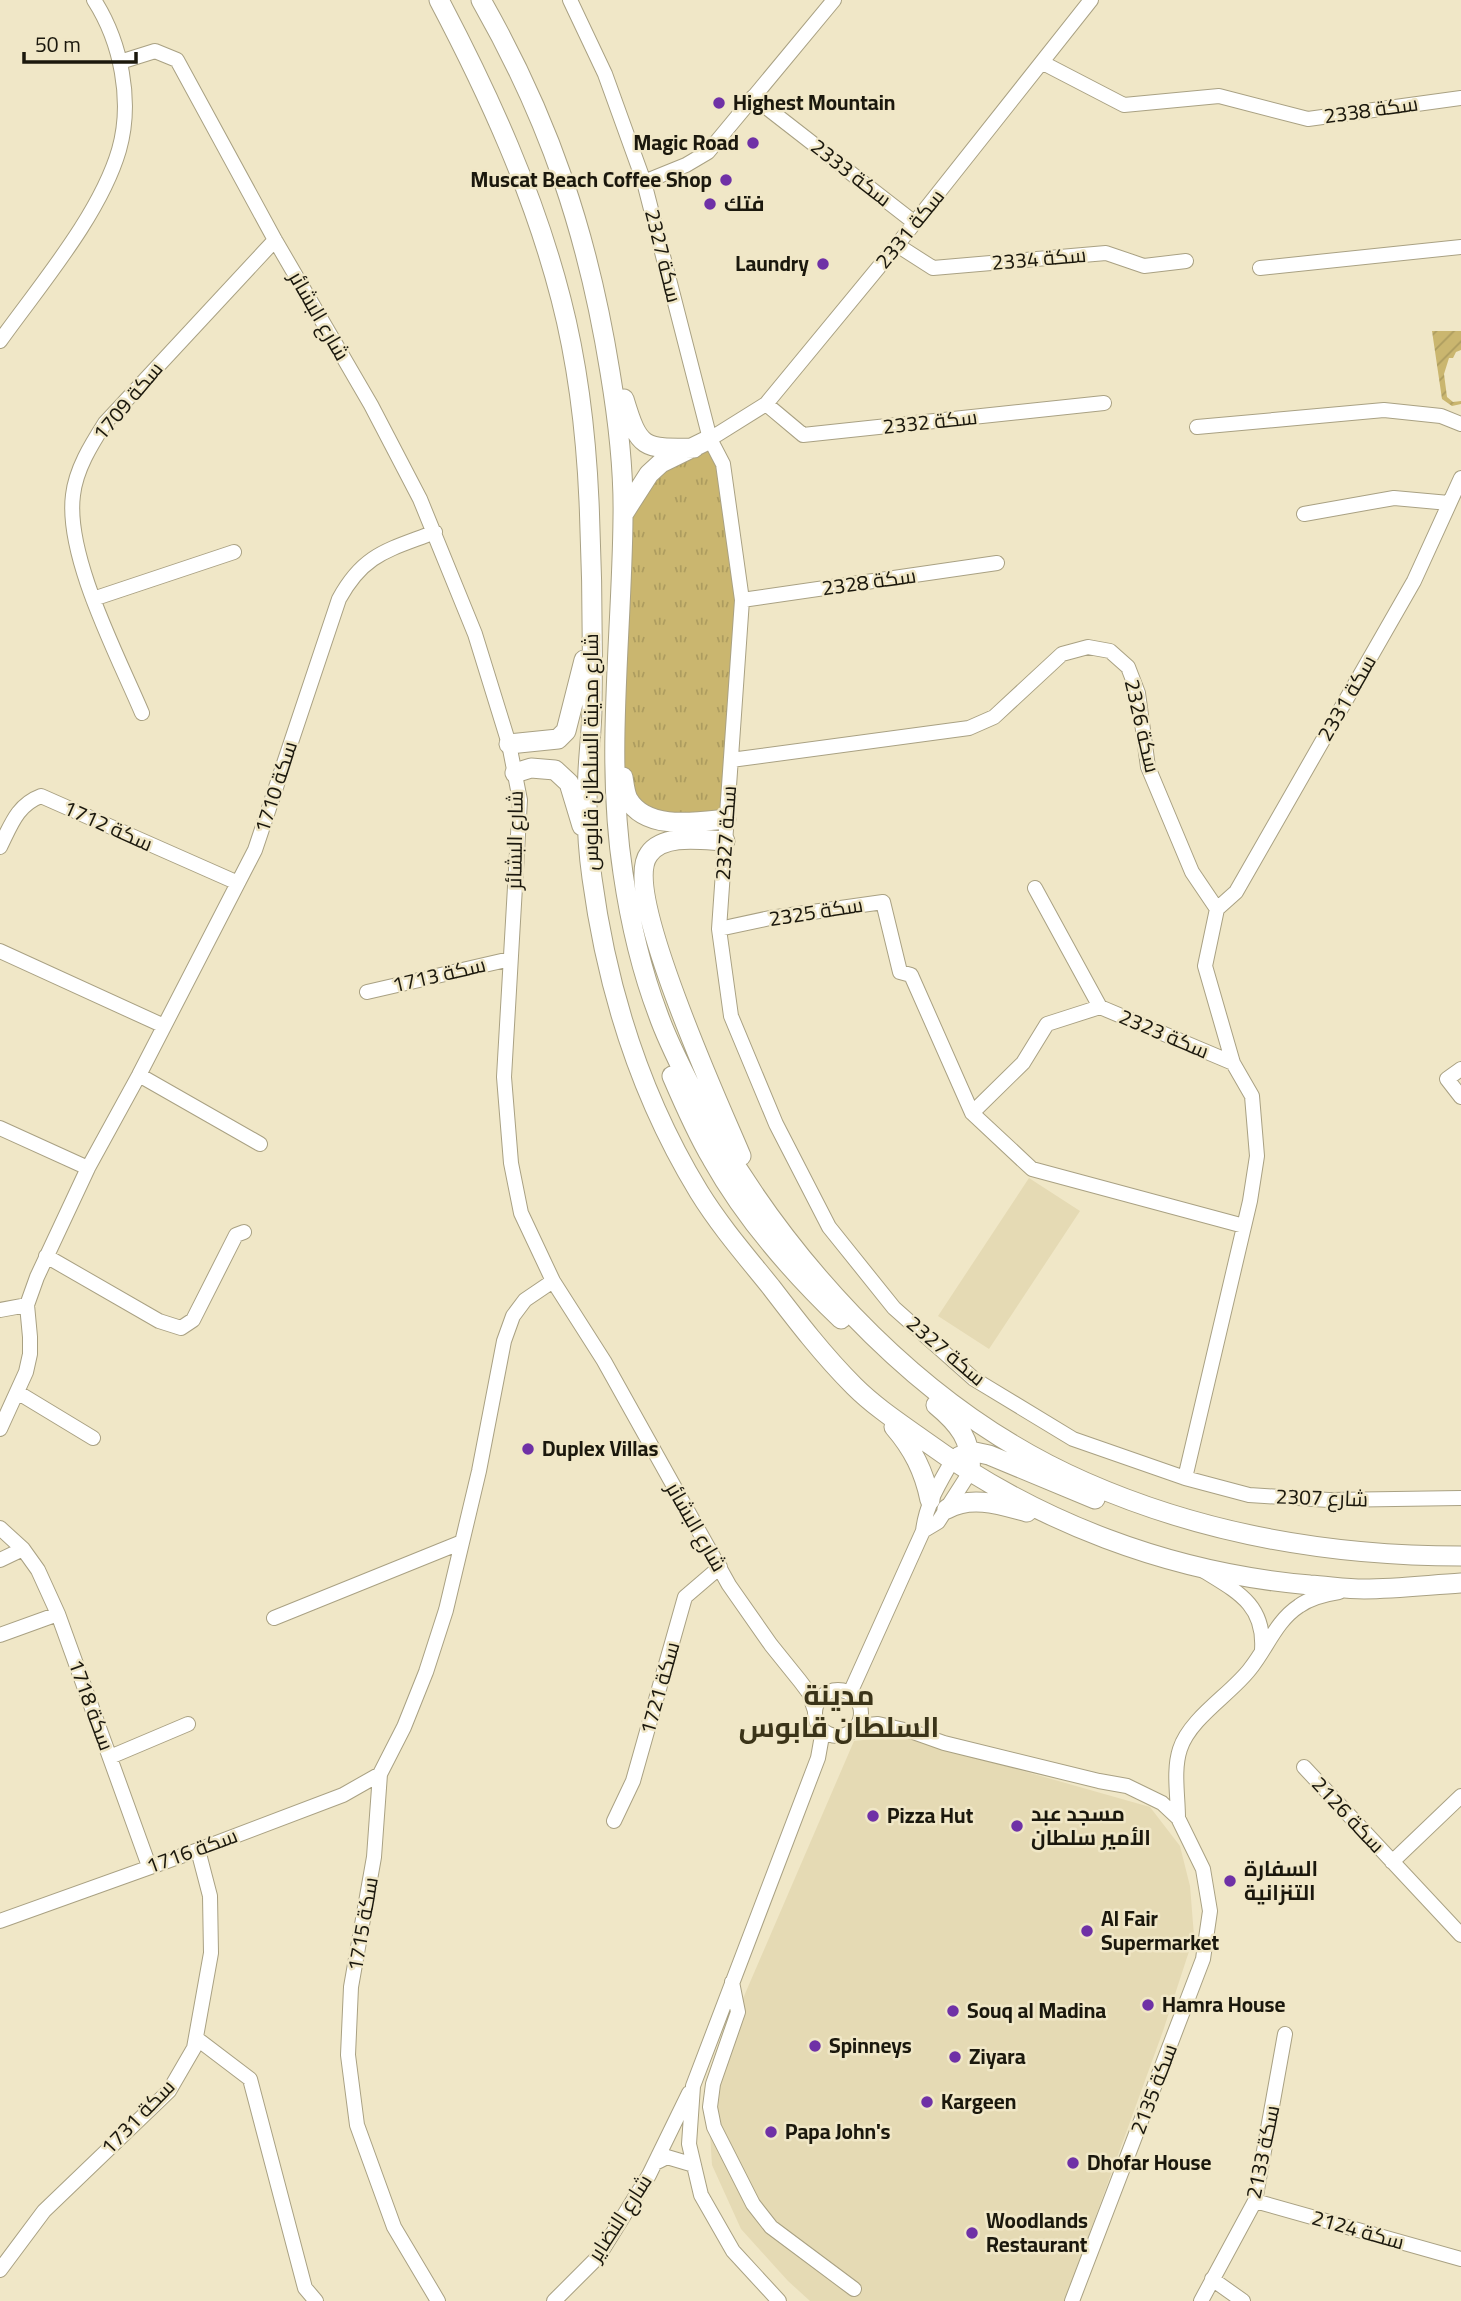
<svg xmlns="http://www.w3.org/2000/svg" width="1461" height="2301" font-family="Georgia,Cairo,serif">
  <defs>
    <pattern id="grass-tufts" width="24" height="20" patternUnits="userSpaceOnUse" patternTransform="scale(1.75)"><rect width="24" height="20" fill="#cab66f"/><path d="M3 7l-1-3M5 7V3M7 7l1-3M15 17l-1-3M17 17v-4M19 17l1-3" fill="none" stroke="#ad9c5f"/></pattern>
    <pattern id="garden-furrows" width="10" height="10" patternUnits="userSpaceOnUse" patternTransform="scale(1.75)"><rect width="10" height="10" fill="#cab66f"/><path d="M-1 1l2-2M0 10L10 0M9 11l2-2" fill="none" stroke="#ad9c5f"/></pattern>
  </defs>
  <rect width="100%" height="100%" fill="#f0e7c7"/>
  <path fill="#e5dab4" d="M1029,1178L1080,1211L989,1349L938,1316Z
    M900,1736L1150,1807L1180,1846L1190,1886L1194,1936L1163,2031L1065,2301H810L788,2281L741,2229L712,2165L708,2102L726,2038L854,1741Z"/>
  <path fill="url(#grass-tufts)" d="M710,441L721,464L741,599L725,817L644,812L624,775L626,514L651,475Z"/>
  <path fill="url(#garden-furrows)" d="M1432,331H1461V350L1456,352L1453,358H1449L1444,374L1447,397L1453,402L1461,401V404L1452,406L1442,399Z"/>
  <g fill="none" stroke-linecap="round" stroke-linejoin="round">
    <defs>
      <path id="minor" d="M570,0L605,74L644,182L710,439L723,464L742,600L719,929L731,1016L776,1124L829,1227L894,1308L974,1379L1073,1439L1185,1478L1249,1495L1329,1500L1461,1498
        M120,62L155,51L177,60L275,240L371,405L420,499L475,634L509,744L520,800L504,1077L511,1163L521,1213L553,1281L604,1361L729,1585L771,1645L800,1681L809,1693L815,1711
        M1043,63L1124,105L1219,96L1308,119L1461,98
        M753,97L915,223
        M644,182L686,165L708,152L834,0
        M897,245L933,268L1106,253L1144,266L1186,261
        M1260,268L1461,247
        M0,341C40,285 100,215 119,150C133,101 121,42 94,0
        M766,404L803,435L1104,403
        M1197,427L1384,410L1441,416L1461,424
        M710,439L766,404L897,245L1091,0
        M1304,514L1394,498L1449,503
        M93,599L234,552
        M742,600L997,563
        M142,713C118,656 65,556 73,495C76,469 91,445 105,423L275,240
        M731,760L969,728L994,717L1062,654L1088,647L1110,651L1128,667L1138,693L1148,767L1192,872L1217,909
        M0,847C11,825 17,805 41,796L238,883
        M1035,888L1100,1007
        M1217,909L1236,892L1414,581L1461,478
        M719,929L770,918L883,902L900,972L911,975L972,1113L1032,1169L1244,1226
        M0,951L164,1026
        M367,992L510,959
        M1461,1069L1447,1079L1461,1097
        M139,1075L260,1144
        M972,1113L1023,1063L1047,1024L1100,1007L1233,1063
        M0,1128L88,1168
        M46,1256L159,1321L181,1328L193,1320L236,1235L244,1232
        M0,1310L27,1305
        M17,1392L93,1438
        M0,1429L26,1372L30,1354V1337L27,1305L37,1277L88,1168L139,1075L255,850L339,599C364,553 389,550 435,532
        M1185,1478L1250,1201L1257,1156L1252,1096L1233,1063L1205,966L1217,909
        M0,1528L23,1549L38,1570L58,1614L149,1866
        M923,1531L938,1522L970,1472
        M0,1560L23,1549
        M1204,1571C1238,1592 1265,1605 1262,1650
        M274,1618L462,1542
        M0,1635L58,1614
        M815 1713a23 23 0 1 1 46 0a23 23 0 1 1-46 0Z
        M850,1693L923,1531C926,1504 939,1484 952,1461
        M858,1726L878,1724L913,1732L944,1743L1099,1781L1127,1786L1162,1803L1178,1818L1203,1869L1210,1911L1203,1959L1072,2301
        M110,1757L188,1724
        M1304,1767L1461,1935
        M1178,1818C1178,1796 1173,1770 1180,1749C1190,1718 1231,1694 1250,1669C1267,1648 1276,1621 1299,1606C1310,1598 1326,1594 1339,1592
        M614,1821L633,1781L685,1597L720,1567
        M1392,1862L1461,1796
        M0,1921L198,1850L343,1795L380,1774
        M732,1982L738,2012L713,2084L710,2107L714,2127L753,2204L771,2227L854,2289
        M196,2038L250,2079L305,2288L316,2301
        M655,2163L667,2157L694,2165
        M1255,2201L1461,2259
        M0,2270L44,2211L169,2091L194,2048L211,1953L210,1896L198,1850
        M1212,2279L1243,2301
        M438,2301L394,2227L357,2125L348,2055L351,1987L374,1857L380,1774L404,1727L426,1672L446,1610L479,1471L504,1341L513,1316L525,1300L553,1281
        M554,2301L598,2257L649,2175L689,2093
        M779,2301L733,2251L701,2195L689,2144L693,2086L818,1758L823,1730
        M1201,2301L1255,2201L1285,2034"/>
      <path id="secondary" d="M439,0C489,95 534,194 561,299C578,365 586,433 589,501C592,569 593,638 592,706C592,728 589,749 588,771C586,806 587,843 592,878C607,989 641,1097 699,1192C720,1226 746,1256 771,1287C797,1321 823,1355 854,1386C874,1406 898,1422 922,1439C1036,1522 1170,1573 1310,1585C1328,1586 1346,1589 1364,1589C1396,1589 1429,1585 1461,1583
        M481,0C550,121 588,235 610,372C618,420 624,469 623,518C622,636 605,756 623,873C630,921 641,969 658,1014C666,1037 677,1059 688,1081C770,1246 913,1407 1085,1482C1203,1534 1332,1556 1461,1556
        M624,399C639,449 643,449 694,448
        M624,513L649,474L661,463L710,439
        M509,744L558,739L566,731L584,660
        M515,773L531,768L555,770L569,783L582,826
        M623,777C624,783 625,793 628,799C646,831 697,822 726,819
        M725,841C703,840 664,833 649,854C620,891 722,1110 741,1156
        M672,1076C684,1104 696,1132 712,1159C745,1218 792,1272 841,1319
        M936,1405C958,1423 973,1441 970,1472
        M894,1427C913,1449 924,1471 930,1500
        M960,1456L975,1452L989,1455L1095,1499
        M947,1509C972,1495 1001,1505 1027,1512"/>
    </defs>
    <use href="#minor" stroke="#a9a183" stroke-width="16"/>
    <use href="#secondary" stroke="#a9a183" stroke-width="21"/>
    <use href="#minor" stroke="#fff" stroke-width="14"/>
    <use href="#secondary" stroke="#fff" stroke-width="19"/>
  </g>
  <g fill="#6f31a6" stroke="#f0e7c7" stroke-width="2.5">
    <circle cx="719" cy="103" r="7"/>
    <circle cx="753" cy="143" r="7"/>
    <circle cx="726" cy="180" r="7"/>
    <circle cx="710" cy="204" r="7"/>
    <circle cx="823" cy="264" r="7"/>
    <circle cx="528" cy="1449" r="7"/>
    <circle cx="873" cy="1816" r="7"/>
    <circle cx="1017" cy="1826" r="7"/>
    <circle cx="1230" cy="1881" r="7"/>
    <circle cx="1087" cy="1931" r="7"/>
    <circle cx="1148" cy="2005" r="7"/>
    <circle cx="953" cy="2011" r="7"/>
    <circle cx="815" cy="2046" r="7"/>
    <circle cx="955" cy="2057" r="7"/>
    <circle cx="927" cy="2102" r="7"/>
    <circle cx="771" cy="2132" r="7"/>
    <circle cx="1073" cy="2163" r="7"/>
    <circle cx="972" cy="2233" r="7"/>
  </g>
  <g text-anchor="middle" stroke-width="5" stroke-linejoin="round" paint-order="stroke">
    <g font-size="21" font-weight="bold" fill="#1b180d" stroke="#f0e7c7" text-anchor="start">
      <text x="733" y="110">Highest Mountain</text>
      <text x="739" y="150" text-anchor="end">Magic Road</text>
      <text x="712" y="187" text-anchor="end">Muscat Beach Coffee Shop</text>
      <text x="724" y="211">فتك</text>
      <text x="809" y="271" text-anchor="end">Laundry</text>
      <text x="542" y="1456">Duplex Villas</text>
      <text x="1031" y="1821">مسجد عبد<tspan x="1031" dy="24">الأمير سلطان</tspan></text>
      <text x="887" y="1823">Pizza Hut</text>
      <text x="1244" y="1876">السفارة<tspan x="1244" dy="24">التنزانية</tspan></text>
      <text x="1101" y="1926">Al Fair<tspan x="1101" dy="24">Supermarket</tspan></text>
      <text x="1162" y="2012">Hamra House</text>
      <text x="967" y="2018">Souq al Madina</text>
      <text x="829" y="2053">Spinneys</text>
      <text x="969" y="2064">Ziyara</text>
      <text x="941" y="2109">Kargeen</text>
      <text x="785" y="2139">Papa John's</text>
      <text x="1087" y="2170">Dhofar House</text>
      <text x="986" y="2228">Woodlands<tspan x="986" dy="24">Restaurant</tspan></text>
    </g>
    <g font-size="21" fill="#1b180d" stroke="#f0e7c7">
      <text transform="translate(1371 110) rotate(-8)" y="7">سكة 2338</text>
      <text transform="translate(851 173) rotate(38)" y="7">سكة 2333</text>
      <text transform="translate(910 229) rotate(-51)" y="7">سكة 2331</text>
      <text transform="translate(663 256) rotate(76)" y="7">سكة 2327</text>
      <text transform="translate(1039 259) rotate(-5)" y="7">سكة 2334</text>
      <text transform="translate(319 316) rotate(60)" y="7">شارع البشائر</text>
      <text transform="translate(128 401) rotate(-50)" y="7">سكة 1709</text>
      <text transform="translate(930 422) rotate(-6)" y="7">سكة 2332</text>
      <text transform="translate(869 582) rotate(-8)" y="7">سكة 2328</text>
      <text transform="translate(1347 698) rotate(-60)" y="7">سكة 2331</text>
      <text transform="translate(1142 726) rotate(77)" y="7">سكة 2326</text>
      <text transform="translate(591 752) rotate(-90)" y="7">شارع مدينة السلطان قابوس</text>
      <text transform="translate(276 787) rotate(-72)" y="7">سكة 1710</text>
      <text transform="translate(108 826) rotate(24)" y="7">سكة 1712</text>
      <text transform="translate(726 833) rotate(-86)" y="7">سكة 2327</text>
      <text transform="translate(515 840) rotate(-89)" y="7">شارع البشائر</text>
      <text transform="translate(816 912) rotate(-9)" y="7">سكة 2325</text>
      <text transform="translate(439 975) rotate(-13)" y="7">سكة 1713</text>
      <text transform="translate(1164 1034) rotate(23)" y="7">سكة 2323</text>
      <text transform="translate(946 1351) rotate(40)" y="7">سكة 2327</text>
      <text transform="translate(1322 1498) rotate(2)" y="7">2307 شارع</text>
      <text transform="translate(696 1527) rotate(60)" y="7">شارع البشائر</text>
      <text transform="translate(660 1688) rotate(-74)" y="7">سكة 1721</text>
      <text transform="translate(91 1705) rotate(70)" y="7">سكة 1718</text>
      <text transform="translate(1348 1815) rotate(47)" y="7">سكة 2126</text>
      <text transform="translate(192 1851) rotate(-20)" y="7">سكة 1716</text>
      <text transform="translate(363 1924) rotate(-80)" y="7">سكة 1715</text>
      <text transform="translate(1154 2089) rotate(-69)" y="7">سكة 2135</text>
      <text transform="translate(138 2117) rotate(-46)" y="7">سكة 1731</text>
      <text transform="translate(1263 2152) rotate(-78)" y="7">سكة 2133</text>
      <text transform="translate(620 2218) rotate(-57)" y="7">شارع النضاير</text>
      <text transform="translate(1358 2230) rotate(16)" y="7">سكة 2124</text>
    </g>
    <g font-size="28" font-weight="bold" fill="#3b3419" stroke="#f0e7c7">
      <text x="839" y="1705">مدينة<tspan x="839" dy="32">السلطان قابوس</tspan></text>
    </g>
  </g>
  <path d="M24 52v10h112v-10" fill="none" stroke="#1b180d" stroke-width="3.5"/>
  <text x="35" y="52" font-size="21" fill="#1b180d" stroke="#f0e7c7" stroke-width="5" paint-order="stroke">50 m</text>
</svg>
